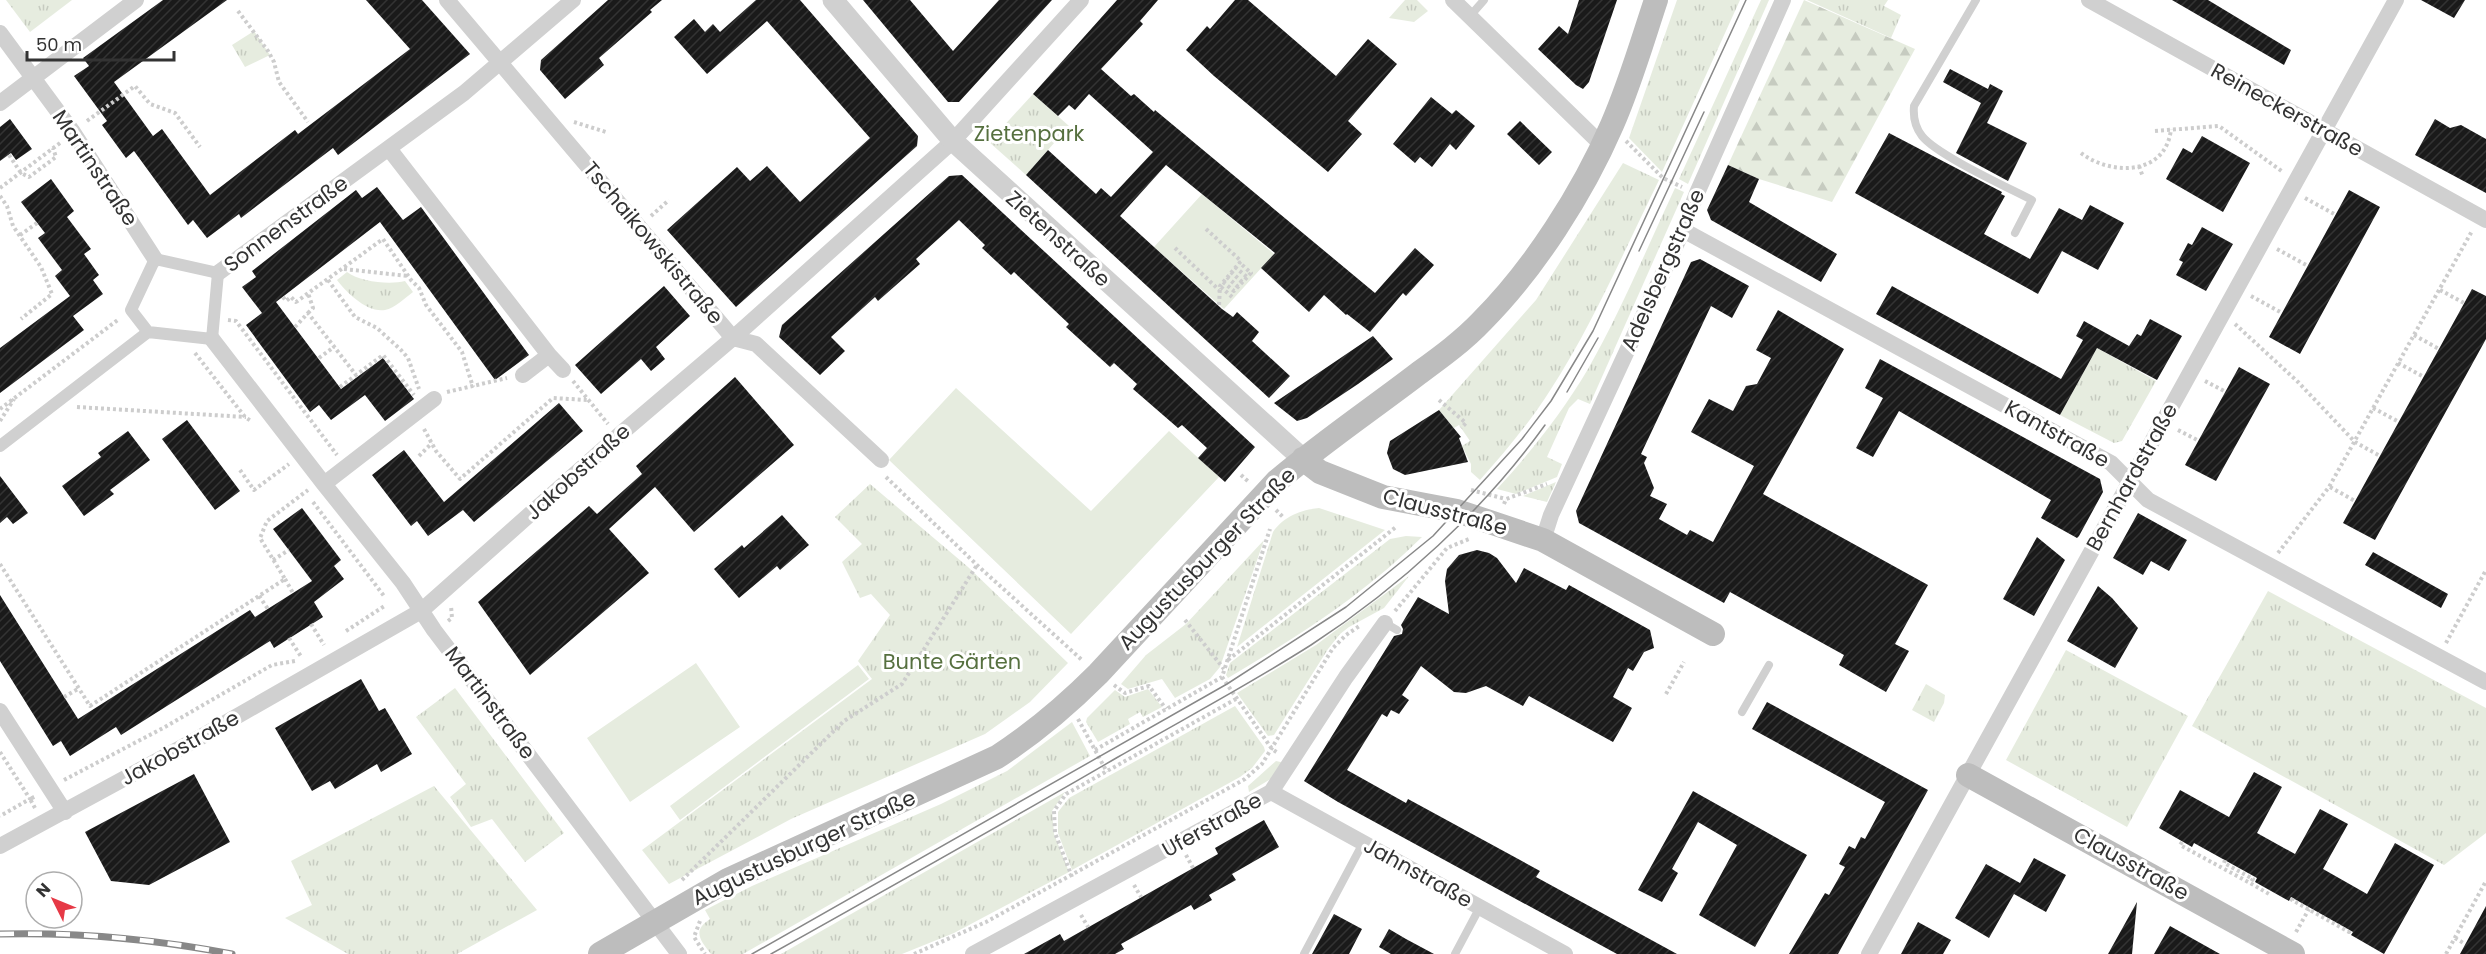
<svg xmlns="http://www.w3.org/2000/svg" width="2486" height="954" font-family="Poppins,sans-serif">
  <defs>
    <pattern id="grass-tufts" width="24" height="20" patternUnits="userSpaceOnUse" patternTransform="scale(1.5)"><rect width="24" height="20" fill="#e6ecdf"/><path d="M3 7l-1-3M5 7V3M7 7l1-3M15 17l-1-3M17 17v-4M19 17l1-3" fill="none" stroke="#c6cbc0"/></pattern>
    <pattern id="forest-firs" width="22" height="20" patternUnits="userSpaceOnUse" patternTransform="scale(1.5)"><rect width="22" height="20" fill="#e6ecdf"/><path d="M5 1l3.5 6h-7zM16 11l3.5 6h-7z" fill="#c6cbc0"/></pattern>
    <pattern id="building-hatch" width="6" height="6" patternUnits="userSpaceOnUse" patternTransform="scale(1.5)"><rect width="6" height="6" fill="#1a1a1a"/><path d="M-1 1l2-2M0 6l6-6M5 7l2-2" fill="none" stroke="#333"/></pattern>
  </defs>
  <rect width="100%" height="100%" fill="#fff"/>
  <path fill="url(#grass-tufts)" d="M6,0H72L30,32Z
    M1405,0H1417L1428,11L1414,22L1389,18Z
    M1677,0H1740L1662,172L1629,138Z
    M1761,0H1769L1688,184L1679,179Z
    M1807,0H1888L1884,6L1901,15L1891,38Z
    M254,31L270,55L245,67L232,45Z
    M1033,94L1069,126L1026,175L989,142Z
    M1623,163L1659,180C1624,251 1593,324 1551,389C1530,422 1506,451 1480,480L1471,472V464L1462,446L1470,441L1459,425L1454,428L1439,410L1536,300Z
    M1675,188L1684,192L1590,404L1578,399L1569,408L1547,457L1562,464L1557,477L1516,494L1497,489C1531,452 1562,413 1588,369C1621,311 1647,248 1675,188Z
    M347,272C360,282 390,285 405,281L413,292C405,298 395,308 385,310C367,313 346,292 337,280Z
    M2097,348L2156,381L2122,441L2114,443L2060,415Z
    M1556,482L1547,502L1523,496Z
    M870,484L968,567L1068,663L1030,702L985,734L791,819L669,884L642,850L872,679L858,661L890,615L871,594L860,598L842,562L862,544L835,517Z
    M1319,508L1385,530L1237,647L1273,532C1284,516 1301,510 1319,508Z
    M1406,536L1422,537C1365,594 1297,637 1228,678L1226,675L1230,663L1390,539Z
    M1264,540L1220,667L1210,679L1175,698L1162,679L1128,689L1121,684L1146,655L1186,624Z
    M1409,576L1384,608L1349,627L1340,634L1328,649L1274,735L1268,736L1237,693L1316,645Z
    M2268,591L2486,708V833L2444,865L2192,726Z
    M2066,650L2188,716L2127,827L2006,760Z
    M1926,684L1945,695L1944,703L1934,722L1912,710Z
    M455,688L564,833L525,862L492,819L471,827L450,797L466,784L416,717Z
    M1148,689L1162,707L1143,717L1140,712L1128,719L1130,724L1098,742L1086,722L1087,718L1115,690L1125,697Z
    M1235,706L1264,747L1265,751L1252,768L1240,777L1072,870L1058,833V812L1069,798Z
    M1072,722L1090,756L743,954H711C700,940 692,931 710,919L705,910L752,886L941,804L1007,771Z
    M1276,761L1285,763L1274,777L1249,792L1248,786Z
    M434,786L537,910L457,954H348L285,918L312,905L291,861Z
    M1065,792L1052,811L1054,834L1069,872L954,933L902,954H781Z"/>
  <path fill="url(#forest-firs)" d="M1804,0L1915,49L1832,202L1759,179L1728,165Z"/>
  <path fill="#e6ecdf" d="M1202,194L1274,254L1224,309L1154,247Z
    M956,388L1091,511L1169,431L1219,477L1071,634L889,460Z
    M696,663L740,727L630,802L587,738Z
    M858,665L869,679L680,820L670,806Z"/>
  <path fill="url(#building-hatch)" d="M163,0H227L114,82L153,136L162,129L210,195L295,130L298,134L410,49L366,0H422L470,54L338,155L333,148L241,218L239,214L207,238L193,220L188,225L134,151L126,158L102,125L107,121L74,76L89,66L83,58Z
    M608,0H662L650,10L652,12L599,58L604,65L565,99L540,70L541,60Z
    M756,0H800L918,136L917,146L736,307L667,230L737,167L750,181L767,166L800,202L870,138L767,21L707,74L674,37L694,19L705,32L713,24L720,32Z
    M863,0H910L953,51L999,0H1052L959,102H948Z
    M1117,0H1158L1140,21L1143,24L1101,69L1131,96L1134,94L1154,112L1155,110L1375,293L1415,248L1434,265L1406,296L1403,293L1370,332L1347,314L1346,315L1324,295L1309,312L1261,268L1275,253L1166,165L1120,216L1222,309L1233,317L1237,312L1259,332L1252,341L1290,376L1269,398L1026,175L1048,150L1096,194L1101,188L1111,197L1153,152L1089,94L1075,110L1069,105L1058,116L1033,94Z
    M1235,0H1248L1336,76L1368,39L1397,64L1348,121L1362,134L1328,172L1214,76L1186,50L1207,26L1210,29Z
    M1579,0H1617L1589,82L1583,89L1576,85L1538,49L1559,26L1568,34Z
    M2172,0H2208L2291,50L2284,65Z
    M2421,0H2465L2454,18Z
    M1950,69L1988,89L1990,84L2003,91L1987,123L2027,143L2008,181L1956,153L1981,103L1943,82Z
    M1431,97L1452,114L1456,110L1475,126L1456,150L1450,144L1432,167L1420,157L1415,163L1393,144Z
    M10,119L32,149L16,160L11,153L0,161V127Z
    M2435,119L2450,128L2461,125L2486,139V193L2415,155Z
    M1520,121L1552,152L1539,165L1507,134Z
    M1889,133L2002,192L2001,194L2005,196L1984,234L2030,259L2059,208L2082,220L2090,205L2124,223L2098,270L2062,251L2038,294L1855,193Z
    M2202,136L2250,163L2223,212L2166,179L2183,148L2192,153Z
    M1728,165L1759,179L1749,202L1837,254L1821,282L1711,220L1707,210Z
    M962,175L1255,447L1225,482L1198,458L1207,448L1182,425L1178,428L1133,389L1137,384L1114,363L1110,367L1066,327L1069,324L1014,272L1011,275L982,248L985,245L959,220L916,259L920,264L878,301L875,297L831,337L845,351L820,375L779,337L782,325L949,176Z
    M51,179L74,211L67,217L91,249L84,254L99,275L93,280L103,294L73,316L84,330L0,393V348L70,296L55,276L62,270L38,238L45,233L21,202Z
    M377,187L403,220L421,207L529,355L495,380L380,222L276,302L341,389L383,358L414,399L385,421L365,395L331,420L319,405L310,412L246,325L262,313L242,287L256,277L252,271L356,190L362,198Z
    M2349,190L2380,207L2300,354L2269,337Z
    M2202,227L2233,244L2206,291L2176,275L2183,262L2179,260L2188,243L2192,245Z
    M1700,259L1749,286L1732,318L1711,306L1641,454L1647,457L1644,463L1654,488L1650,496L1667,504L1659,519L1687,535L1690,530L1713,542L1754,466L1691,432L1709,399L1733,411L1746,386L1757,384L1771,358L1756,350L1778,310L1844,349L1763,494L1928,585L1895,644L1909,651L1886,692L1839,665L1844,655L1730,592L1724,603L1579,523L1576,511L1691,262Z
    M664,286L690,316L656,347L665,359L651,371L641,359L601,394L575,365Z
    M1892,286L2061,379L2083,340L2076,336L2084,321L2129,346L2137,334L2141,336L2150,319L2182,336L2157,380L2097,348L2060,415L1876,314Z
    M2472,289L2486,296V339L2375,540L2343,523Z
    M1373,336L1393,359L1358,384L1307,418L1297,421L1274,403Z
    M1880,359L2100,479L2103,492L2079,536L2077,538L2041,518L2051,500L1899,411L1873,457L1856,448L1883,398L1865,388Z
    M2239,367L2270,384L2216,481L2185,465Z
    M735,377L794,445L694,532L655,487L609,529L649,573L530,675L478,602L589,506L597,514L642,474L636,466Z
    M559,403L583,431L474,522L463,510L428,536L417,521L411,526L372,475L404,450L444,502Z
    M1439,410L1461,437L1459,438L1468,462L1405,475L1393,469L1387,453L1390,441Z
    M187,420L240,491L215,510L162,439Z
    M128,431L150,460L110,490L114,494L84,516L62,486L101,457L98,453Z
    M0,476L28,513L13,524L7,517L0,523Z
    M302,508L341,560L334,566L344,579L314,602L323,617L274,648L270,641L121,735L116,727L70,756L61,741L53,746L0,661V595L78,719L250,610L255,617L312,581L273,529Z
    M2138,513L2187,540L2169,571L2151,561L2143,575L2113,558Z
    M782,515L809,545L780,570L777,566L739,598L714,569L742,545L744,548Z
    M2037,537L2065,560L2034,616L2003,599Z
    M1477,550L1489,553L1497,558L1516,583L1524,568L1566,590L1569,585L1650,630L1654,648L1644,652L1633,671L1628,668L1613,697L1632,708L1620,730L1613,742L1529,696L1523,706L1486,686L1466,693L1454,692L1421,666L1402,695L1409,700L1399,714L1391,710L1387,717L1382,714L1347,770L1406,803L1408,799L1540,871L1536,877L1677,954H1617L1338,802L1304,781L1394,636L1402,634L1403,629L1401,625L1418,597L1449,614L1445,581L1447,569L1459,555Z
    M2373,552L2448,594L2441,608L2365,565Z
    M2098,586L2112,598L2138,628L2115,668L2067,641Z
    M361,679L379,711L385,708L412,754L381,772L377,764L335,789L330,781L312,791L275,728Z
    M1767,702L1928,790L1838,954H1789L1825,893L1829,895L1845,867L1839,864L1849,846L1855,849L1861,837L1865,839L1885,802L1752,729Z
    M2254,772L2282,787L2257,833L2295,854L2320,809L2348,824L2323,869L2367,894L2395,843L2434,865L2384,954L2351,935L2353,932L2291,897L2289,901L2255,882L2257,878L2194,843L2192,847L2159,828L2180,790L2229,817Z
    M194,774L230,842L149,885L111,881L85,832Z
    M1693,791L1807,855L1755,947L1699,915L1737,845L1698,822L1672,869L1678,873L1662,902L1638,890Z
    M1264,820L1279,847L1232,874L1236,880L1209,895L1212,900L1194,910L1191,905L1121,944L1124,949L1115,954H1024L1060,934L1064,941L1218,854L1215,848Z
    M2034,858L2066,875L2046,912L2014,894L1989,938L1955,918L1986,864L2020,883Z
    M2137,902L2132,954H2108Z
    M2486,906V954H2460Z
    M1334,914L1362,929L1349,954H1312Z
    M1918,922L1951,940L1943,954H1901Z
    M2170,926L2220,954H2154Z
    M1389,929L1406,939L1434,954H1391L1379,947Z"/>
  <g fill="none" stroke-linecap="round" stroke-linejoin="round">
    <path stroke="#cdcdcd" stroke-width="4" stroke-dasharray="3 3" stroke-linecap="butt" d="M238,11L268,51L274,62L279,82L308,122
      M87,121L135,86L150,104L175,113L200,147
      M574,122L606,132
      M2155,131L2219,126L2283,172
      M1626,141L1663,178L1682,187
      M2081,153C2111,176 2166,176 2171,129
      M9,155L21,173L29,177L56,157L53,148
      M2139,166L2143,177
      M0,188L60,143
      M0,196L7,206L13,226L41,267L52,294L21,319
      M2305,198L2336,215
      M651,216L669,200
      M1206,229L1241,261L1220,286L1219,306
      M20,235L37,223
      M1175,248L1219,290
      M2277,249L2308,266
      M1235,267L1247,277
      M344,269L408,276
      M1231,272L1242,282
      M1227,277L1238,287
      M328,280L355,317L377,328L401,350L408,358L419,389
      M1223,282L1234,291L1251,273L1239,262
      M1221,287L1232,297
      M2440,290L2464,303
      M2251,296L2282,313
      M283,297L286,301L291,297L296,302L383,239L411,280L419,288L426,305L462,352L473,387
      M308,313L313,308L308,293
      M228,320L236,321L337,455
      M2235,324L2298,382L2355,442L2380,456
      M295,327L308,313L356,375L383,355L414,395
      M2414,335L2439,349
      M195,353L245,417L251,421
      M319,358L334,347
      M2398,363L2424,377
      M573,381L608,424
      M2205,381L2226,392
      M340,387L356,375
      M447,392L507,378
      M1439,400L1466,423L1461,428
      M77,407L246,417
      M2373,408L2399,422
      M0,409L119,319
      M0,421L14,399
      M424,429L436,451L460,479L553,398L587,400
      M2178,430L2199,441
      M419,456L432,443
      M240,470L254,490L289,464
      M1241,475L1250,483
      M886,477L977,565L1082,660
      M2330,487L2355,501
      M1471,490L1506,499
      M313,502L384,596
      M1504,504L1506,499L1547,484
      M1276,510L1284,518
      M2278,553L2329,487L2472,231
      M273,560L289,550
      M0,564L90,706L285,579L260,538L267,521L308,490
      M285,579L293,593
      M259,596L268,609
      M1395,611L1447,548L1469,539
      M1185,620L1224,669
      M448,621L452,618L451,606
      M311,624L324,645
      M346,631L386,605
      M289,638L302,658
      M2446,643L2486,570
      M1228,660L1396,527
      M1222,677L1272,749L1278,753
      M1114,685L1125,693L1149,686L1166,709
      M1666,694L1684,662
      M64,697L78,689
      M1078,719L1107,772
      M1095,750L1222,677L1270,529
      M0,752L30,799L0,816
      M64,780L165,727L272,665L295,661
      M35,808L30,799L36,796
      M2182,842L2180,845L2250,883
      M1186,855L1193,868
      M2225,860L2224,863L2253,879L2250,883L2269,894
      M1072,877L1055,833L1054,811L1066,794L1236,699
      M682,880L844,721L902,684L977,565
      M1134,885L1141,897
      M2293,898L2292,900L2349,932L2350,930
      M1081,915L1088,927
      M700,921L694,937L705,954
      M2296,932L2309,909
      M2455,938L2465,944
      M914,954L986,922L1245,779L1262,764L1333,648L1346,635L1361,625
      M2446,954L2486,881"/>
    <path stroke="#d0d0d0" stroke-width="8" d="M1976,0L1914,106C1913,117 1915,127 1922,136C1937,155 2007,187 2032,200L2015,233
      M1470,16L1484,0
      M1385,623L1397,630
      M1742,712L1769,665
      M1304,954L1363,843
      M1455,954L1480,907"/>
    <path stroke="#d0d0d0" stroke-width="12" d="M0,446L148,332L212,339L218,273L155,259L131,310L148,332"/>
    <path stroke="#d0d0d0" stroke-width="16" d="M447,0L733,338L756,344L881,460
      M1453,0L1603,146
      M2089,0L2486,220
      M0,33L73,132L155,259
      M0,103L136,0
      M390,150L549,355L563,370
      M1683,230L2111,463L2148,500L2486,682
      M218,273L464,93L573,0
      M212,339L324,484L403,583L434,630L679,954
      M523,375L549,355
      M324,484L434,399
      M1543,540L1551,515L1683,230L1697,193L1783,0
      M0,711L65,812
      M1271,792L1565,954
      M0,846L199,738L421,611L618,436L733,338L953,141L1081,0
      M973,954L1271,792L1346,677L1385,623
      M1869,954L2396,0"/>
    <path stroke="#d0d0d0" stroke-width="21" d="M833,0L953,141L1303,459"/>
    <path stroke="#bdbdbd" stroke-width="24" d="M1303,459L1320,472L1383,497L1457,511L1543,540L1713,634
      M1968,775L2293,954
      M600,954L728,880L997,757C1034,733 1067,705 1098,674L1277,481C1323,442 1372,409 1419,373C1441,357 1463,341 1482,321C1534,269 1583,192 1612,125C1630,84 1642,42 1656,0"/>
    <path stroke="#888" stroke-width="1.5" d="M1639,251L1704,112
      M1567,392L1598,338
      M752,954L1227,684L1346,607L1433,536L1522,439L1551,401L1593,331L1746,0
      M771,954C887,889 1003,824 1118,757C1182,720 1248,685 1311,645C1400,587 1483,511 1545,425"/>
    <defs>
      <path id="rail" d="M0,934C79,932 154,939 232,954"/>
    </defs>
    <use href="#rail" stroke="#888" stroke-width="7"/>
    <use href="#rail" stroke="#fff" stroke-width="4.5" stroke-dasharray="14" stroke-linecap="butt"/>
  </g>
  <g text-anchor="middle" stroke-width="6" stroke-linejoin="round" paint-order="stroke">
    <g font-size="21" fill="#333" stroke="#fff">
      <text transform="translate(2287 110) rotate(29)" y="7">Reineckerstraße</text>
      <text transform="translate(95 168) rotate(56)" y="7">Martinstraße</text>
      <text transform="translate(286 224) rotate(-36)" y="7">Sonnenstraße</text>
      <text transform="translate(1058 239) rotate(42)" y="7">Zietenstraße</text>
      <text transform="translate(653 243) rotate(50)" y="7">Tschaikowskistraße</text>
      <text transform="translate(1663 270) rotate(-66)" y="7">Adelsbergstraße</text>
      <text transform="translate(2057 434) rotate(29)" y="7">Kantstraße</text>
      <text transform="translate(578 472) rotate(-42)" y="7">Jakobstraße</text>
      <text transform="translate(2132 477) rotate(-61)" y="7">Bernhardstraße</text>
      <text transform="translate(1445 512) rotate(15)" y="7">Clausstraße</text>
      <text transform="translate(1207 559) rotate(-46)" y="7">Augustusburger Straße</text>
      <text transform="translate(490 703) rotate(53)" y="7">Martinstraße</text>
      <text transform="translate(180 748) rotate(-29)" y="7">Jakobstraße</text>
      <text transform="translate(1212 825) rotate(-29)" y="7">Uferstraße</text>
      <text transform="translate(804 848) rotate(-25)" y="7">Augustusburger Straße</text>
      <text transform="translate(2131 864) rotate(29)" y="7">Clausstraße</text>
      <text transform="translate(1418 873) rotate(29)" y="7">Jahnstraße</text>
    </g>
    <g font-size="21" fill="#56703f" stroke="#fff">
      <text x="1029" y="141">Zietenpark</text>
      <text x="952" y="669">Bunte Gärten</text>
    </g>
  </g>
  <g transform="translate(54 900) rotate(313)"><circle r="28" fill="#ffffff" stroke="#adadad" stroke-width="1.5"/>
  <path d="M0-4.5L10 22L0 15L-10 22Z" fill="#e63946"/>
  <text y="-9" font-size="16" font-weight="bold" text-anchor="middle" fill="#333333">N</text>
  </g>
  <path d="M27 51v9h147v-9" fill="none" stroke="#333333" stroke-width="3"/>
  <text x="36" y="51" font-size="18" fill="#333333" stroke="#ffffff" stroke-width="4.5" paint-order="stroke">50 m</text>
</svg>
